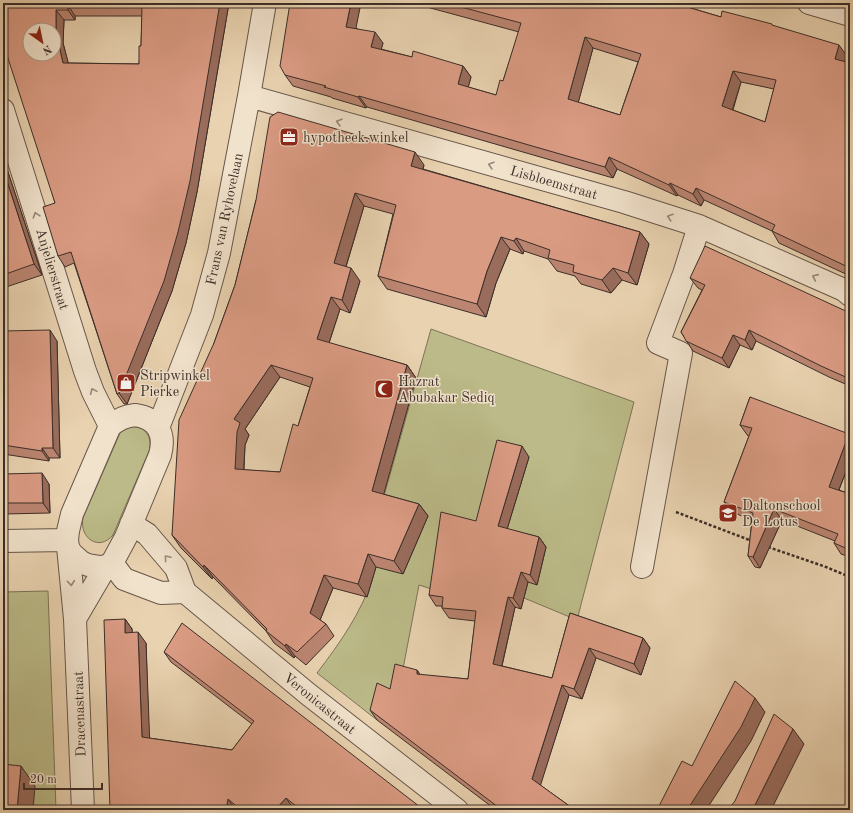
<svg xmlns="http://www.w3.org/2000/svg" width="853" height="813" font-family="'Old Standard TT',serif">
  <rect width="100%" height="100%" fill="#e9d2b0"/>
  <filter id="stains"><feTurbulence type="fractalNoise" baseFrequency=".005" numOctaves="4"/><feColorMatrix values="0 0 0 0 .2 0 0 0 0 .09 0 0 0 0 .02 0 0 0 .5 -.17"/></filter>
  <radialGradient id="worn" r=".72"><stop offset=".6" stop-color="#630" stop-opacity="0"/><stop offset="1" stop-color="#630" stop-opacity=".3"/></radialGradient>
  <path fill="#bbba88" stroke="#7c7458" d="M431,329L634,402L577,620L524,598L438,591L419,585L398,695L377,720L317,673C340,643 361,613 373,577L362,574Z
    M130,427C145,425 153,437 149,451L113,535C99,552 79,538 83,518L120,433L126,428Z
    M48,591L56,810H3V592Z"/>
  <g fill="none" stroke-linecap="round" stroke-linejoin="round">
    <defs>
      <path id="minor" d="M809,3L850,15
        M249,96L624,202L699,226L844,290L850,295
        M3,110L85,371L93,392L110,426
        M135,415C157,418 166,433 160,455L126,537L112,563L106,566L100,567L88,565L81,562L71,553L68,547L67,540L68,531L72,514L110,426C118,419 125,416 135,415Z
        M158,428L202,315L219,253L249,96L265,3
        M131,524L147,534L176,568L185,592L308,694L457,810
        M3,541L67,540
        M68,547L75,619L83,810
        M112,563L124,579L161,593L185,592
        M642,567L681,353L658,343L684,274L699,226
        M75,619L106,566"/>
    </defs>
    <use href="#minor" stroke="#67574a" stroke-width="24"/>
    <path stroke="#3c2e28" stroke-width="2.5" stroke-dasharray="3 2" stroke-linecap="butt" d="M676,512L752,541
      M768,547L826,567L850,577"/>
    <use href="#minor" stroke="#f1e2cc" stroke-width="22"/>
  </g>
  <path fill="#bb8571" stroke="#3c2e28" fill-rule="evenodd" d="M3,3H229L197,192L186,243L172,291L127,404H124L117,394L74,263L65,267L58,256L55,203ZM75,16H142L141,46L139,64L68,63L63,43L64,20H75Z
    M412,3H674L721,17L773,26L847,56L845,61L850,63V276L779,243L772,231L704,200L701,206L678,195L677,196L617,169L613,178L367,107L366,108L332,98L331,97L293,86L285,75L356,28L383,43L381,49L412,57L463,66L471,77L468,87L496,95L503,81L519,32ZM593,48L638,62L620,115L578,102ZM741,82L774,89L765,122L733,110Z
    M3,157L42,275L3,288Z
    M424,165L423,169L640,232L649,244L637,285L622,280L611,293L581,284L575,276L557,271L548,259L524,251L523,254L510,249L496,283L486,317L387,289L378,276L393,214L364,206L346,267L360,281L350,313L340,309L329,343L407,365L416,378L383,494L419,504L428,516L403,574L376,567L367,597L333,588L320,620L326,624L334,636L306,665L295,656L294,658L274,643L266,631L213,577L212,579L181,548L172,535L214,343L235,285L256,200ZM280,377L310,387L298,426L280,472L244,470L245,445L249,435L245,429Z
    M690,278L850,313V386L829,377L756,341L752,350L740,345L729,368L693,351L681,332L702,290L698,288Z
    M3,331L57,341L60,458H49V461L3,454Z
    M750,397L850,461L839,490L850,494V557L841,554L834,543L835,541L782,520L760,568L755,567L748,556L752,520L732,512L724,502L749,436H748L740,425Z
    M529,457L507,529L539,537L546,547L537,585L528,582L521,609L515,607L502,666L552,678L570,613L643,638L650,648L641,675L596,658L582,699L569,695L540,785L575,810H496L377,720L370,710L390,689L417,670L420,675L468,679L475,621L449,618L442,608V606H436L429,595L476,521Z
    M3,474L49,484L50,513L4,514V522H3Z
    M125,619L132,629V633L146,643L149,738L232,750L252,724L171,662L164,652L424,810H295L293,808L292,810H236L235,809V810H110Z"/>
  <path fill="#996c5c" stroke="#3c2e28" d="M220,3H229L197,192L186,243L172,291L127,404L119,393Z
    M351,3H361L354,38L346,27Z
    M68,5L75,16V20L68,10Z
    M56,10L64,20L63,43L71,73L63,63L56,33Z
    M375,32L383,43L379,58L371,47Z
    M585,37L593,48L576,111L568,99Z
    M839,45L847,56L843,70L835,59Z
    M463,66L471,77L466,96L458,84Z
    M733,71L741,82L730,117L722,106Z
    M359,96L367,107L366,108L358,97Z
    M415,152L424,165L420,178L411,166Z
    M3,157L42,275L34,264L3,169Z
    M609,157L617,169L613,178L605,167Z
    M670,183L678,195L677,196L669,185Z
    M696,188L704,200L701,206L693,194Z
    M355,193L364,206L343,276L334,263Z
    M640,232L649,244L637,285L628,273Z
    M501,237L510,249L496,283L486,317L477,304L487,271Z
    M516,238L524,251L523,254L514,241Z
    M351,268L360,281L350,313L342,300Z
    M613,268L622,280L611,293L602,280Z
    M331,297L340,309L326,352L317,339Z
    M50,330L57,341L60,458L53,448Z
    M749,330L756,341L752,350L745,340Z
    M733,335L740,345L729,368L722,358Z
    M271,365L280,377L245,429L249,435L245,445L243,482L235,469L234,419Z
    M407,365L416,378L381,504L372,491Z
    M849,434L850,436V461L836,497L829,487Z
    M522,446L529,457L505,536L498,526Z
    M42,448L49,458V461L42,451Z
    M42,473L49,484L50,513L43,503Z
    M419,504L428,516L403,574L394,561Z
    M774,509L782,520L760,568L753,557Z
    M3,512L4,514V522L3,520Z
    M539,537L546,547L537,585L530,575Z
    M368,554L376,567L367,597L358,584Z
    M204,565L213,577L212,579L203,567Z
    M521,572L528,582L521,609L513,598Z
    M324,575L333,588L318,625L310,613Z
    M508,597L515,607L500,674L493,664Z
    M125,619L132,629L133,644L125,633Z
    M138,632L146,643L150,748L142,737Z
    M643,638L650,648L641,675L634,664Z
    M286,644L295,656L294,658L285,646Z
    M589,648L596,658L582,699L574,689Z
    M417,670L424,680L417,674Z
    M562,685L569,695L539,790L532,779Z
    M755,698L765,712L751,741L706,810H687Z
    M793,729L804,744L771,810H759L755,805Z
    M21,766L35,786L33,810H17Z
    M286,798L293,808L292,810H275Z
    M228,799L235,809V810H226Z"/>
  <path fill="#da9b83" stroke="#3c2e28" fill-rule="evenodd" d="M3,3H220L190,181L178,232L164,281L119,393L117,394L71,252L58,256L43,207L55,203L3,43ZM68,5H142L141,46H139V64L63,63L56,33V10H68ZM30,30H54V54H30Z
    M290,3H351L346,27L375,32L371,47L412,57L413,51L463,66L458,84L496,95L500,80L503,81L521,23L446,3H674L721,17L722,11L772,24V25L839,45L835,59L850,63V268L772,231L775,225L696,188L693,194L670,183L669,185L609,157L605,167L359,96L358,97L324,87L326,86L285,75L280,66ZM585,37L641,54L620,115L568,99ZM733,71L776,80L765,122L722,106Z
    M278,112L415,152L411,166L640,232L628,273L613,268L602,280L573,272L574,265L548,258L550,250L516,238L514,241L501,237L487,271L477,304L378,276L396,205L355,193L334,263L351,268L342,300L331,297L317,339L407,365L372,491L419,504L394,561L368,554L358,584L324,575L310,613L326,624L297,652L286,644L285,646L266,631L267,629L204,565L203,567L172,535L179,420L214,343L235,285L256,200L270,117ZM271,365L313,378L298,426L293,424L280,472L235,469L237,432L240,423L234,419Z
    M3,169L34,264L3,275Z
    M705,246L850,313V379L821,366L749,330L745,340L733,335L722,358L686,341L683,335L681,332L705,285L690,278Z
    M50,330L53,448H42V451L3,445V331Z
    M750,397L849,434L829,487L850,494V550L834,543L838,534L774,509L753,557L748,556L753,513L724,502L752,428L740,425Z
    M497,440L522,446L498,526L539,537L530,575L521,572L513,598L508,597L493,664L552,678L570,613L643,638L634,664L589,648L574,689L562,685L532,779L575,810H502L370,710L377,683L390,689L395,664L417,670V674L468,679L476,611L442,608L443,597L429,595L441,512L476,521Z
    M42,473L43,503H3V474Z
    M125,619V633L138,632L142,737L232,750L254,721L164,652L182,623L424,810H301L286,798L275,810H241L228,799L226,810H110L104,620Z
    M735,681L755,698L741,727L687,810H657L682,761L692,766Z
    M774,714L793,729L755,805L761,810H723L724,808L731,806L735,801Z
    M3,764L21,766L17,810H3Z"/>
  <defs><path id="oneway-chevron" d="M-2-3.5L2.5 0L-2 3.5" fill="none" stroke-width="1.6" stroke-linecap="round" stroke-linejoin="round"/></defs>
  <g stroke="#96887a">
    <use href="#oneway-chevron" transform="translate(339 122) rotate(-164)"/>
    <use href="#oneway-chevron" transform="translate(491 165) rotate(-164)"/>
    <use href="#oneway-chevron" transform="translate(36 215) rotate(-107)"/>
    <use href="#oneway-chevron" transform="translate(670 217) rotate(-162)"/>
    <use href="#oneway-chevron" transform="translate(815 277) rotate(-156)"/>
    <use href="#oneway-chevron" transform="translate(93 391) rotate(-114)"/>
    <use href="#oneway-chevron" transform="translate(167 558) rotate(-130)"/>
    <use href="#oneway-chevron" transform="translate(71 583) rotate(85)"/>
  </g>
  <defs>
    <symbol id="office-square" viewBox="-11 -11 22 22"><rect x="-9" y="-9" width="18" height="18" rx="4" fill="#8f2418" stroke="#f1e2cc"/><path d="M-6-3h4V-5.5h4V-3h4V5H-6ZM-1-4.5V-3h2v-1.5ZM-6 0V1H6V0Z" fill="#fff"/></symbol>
    <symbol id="shop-square" viewBox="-11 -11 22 22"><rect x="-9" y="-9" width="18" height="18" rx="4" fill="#8f2418" stroke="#f1e2cc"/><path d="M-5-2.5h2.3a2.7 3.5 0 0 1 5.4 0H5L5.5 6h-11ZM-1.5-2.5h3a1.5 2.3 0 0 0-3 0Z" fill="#fff"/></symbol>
    <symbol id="mosque-square" viewBox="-11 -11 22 22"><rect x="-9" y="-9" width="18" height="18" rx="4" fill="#8f2418" stroke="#f1e2cc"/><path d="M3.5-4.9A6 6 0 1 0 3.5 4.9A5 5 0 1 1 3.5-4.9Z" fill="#fff"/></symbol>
    <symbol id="school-square" viewBox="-11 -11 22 22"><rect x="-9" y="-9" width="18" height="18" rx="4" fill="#8f2418" stroke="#f1e2cc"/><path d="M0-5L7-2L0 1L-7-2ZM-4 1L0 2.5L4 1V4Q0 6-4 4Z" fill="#fff"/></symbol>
  </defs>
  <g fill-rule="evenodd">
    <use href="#office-square" x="278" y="126" width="22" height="22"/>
    <use href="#shop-square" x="115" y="372" width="22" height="22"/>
    <use href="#mosque-square" x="373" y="378" width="22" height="22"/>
    <use href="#school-square" x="717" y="502" width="22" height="22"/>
  </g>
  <g text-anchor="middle" stroke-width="3" stroke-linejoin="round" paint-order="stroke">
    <g font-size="14" fill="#3c2e28" stroke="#f1e2cc" text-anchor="start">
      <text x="303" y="142">hypotheek.winkel</text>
      <text x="140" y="380">Stripwinkel<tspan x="140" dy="16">Pierke</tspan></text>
      <text x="398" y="386">Hazrat<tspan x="398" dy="16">Abubakar Sediq</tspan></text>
      <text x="742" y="510">Daltonschool<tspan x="742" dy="16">De Lotus</tspan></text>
    </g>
    <g font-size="14" fill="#3c2e28" stroke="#f1e2cc">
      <text transform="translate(554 182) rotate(16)" y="5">Lisbloemstraat</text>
      <text transform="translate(224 219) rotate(-78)" y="5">Frans van Ryhovelaan</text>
      <text transform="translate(53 269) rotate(73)" y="5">Anjelierstraat</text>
      <text transform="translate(320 703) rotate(39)" y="5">Veronicastraat</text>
      <text transform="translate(79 714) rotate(-92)" y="5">Dracenastraat</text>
    </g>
  </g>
  <rect width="853" height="813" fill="none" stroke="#e9d2b0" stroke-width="16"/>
  <rect x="4" y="4" width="845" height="805" fill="none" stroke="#3c2e28" stroke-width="2"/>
  <rect x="8" y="8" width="837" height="797" fill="none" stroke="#3c2e28"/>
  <g transform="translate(42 42) rotate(147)"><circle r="19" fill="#f1e2cc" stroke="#a99a8a"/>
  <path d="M0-3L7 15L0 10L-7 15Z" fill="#8f2418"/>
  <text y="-6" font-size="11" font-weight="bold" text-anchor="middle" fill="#3c2e28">N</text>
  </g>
  <path d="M24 783v6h78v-6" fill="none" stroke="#3c2e28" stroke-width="2"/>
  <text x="30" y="783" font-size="12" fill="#3c2e28" stroke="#f1e2cc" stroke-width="3" paint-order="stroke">20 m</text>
  <rect width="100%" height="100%" filter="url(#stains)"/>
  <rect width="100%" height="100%" fill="url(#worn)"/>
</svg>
